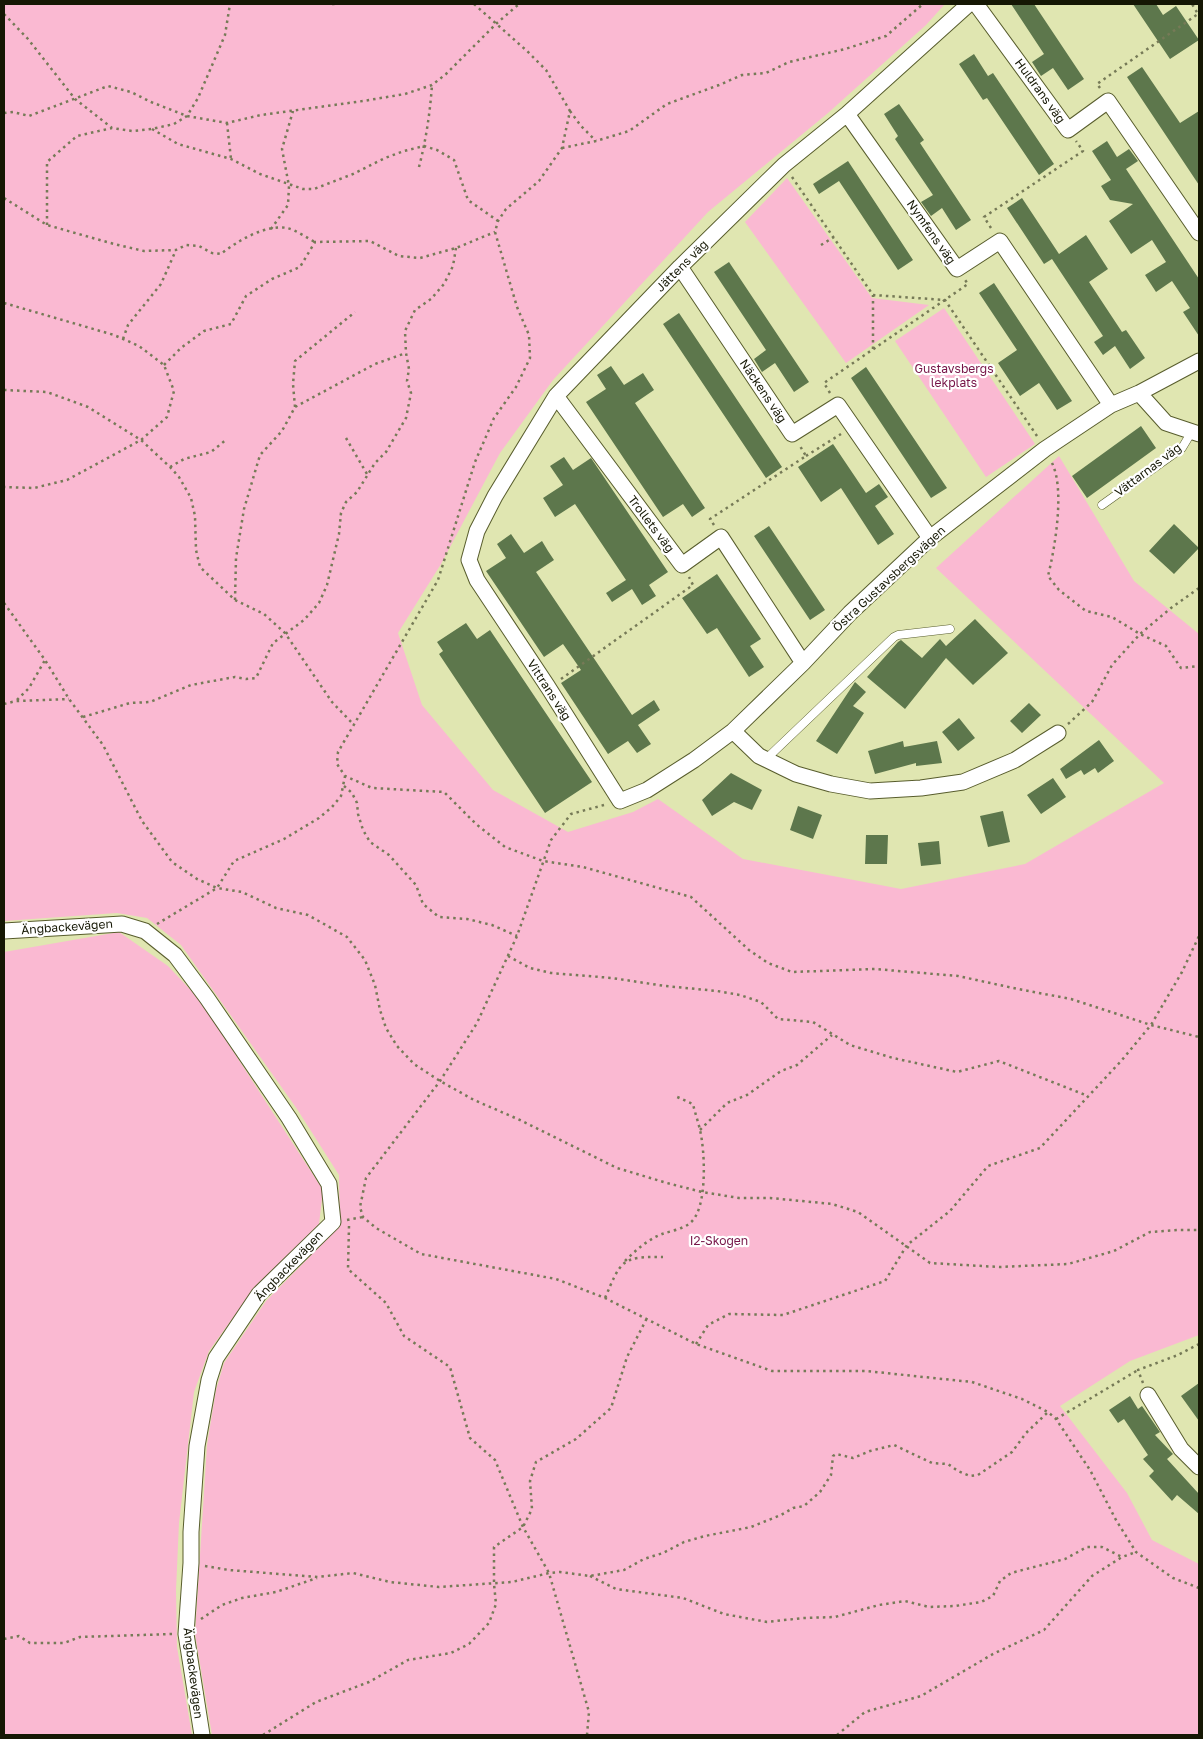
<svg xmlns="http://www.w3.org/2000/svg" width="1203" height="1739" font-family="'Golos Text',sans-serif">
  <rect width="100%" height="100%" fill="#e0e6b1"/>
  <path fill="#fab9d2" d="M4,4H945L926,25L828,113L708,212L553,380L500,453L441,564L398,633L422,705L493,790L568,832L633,812L658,799L743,859L901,889L1025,864L1164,783L936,568L1059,456L1134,581L1199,634V1335L1130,1361L1060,1406L1127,1493L1152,1540L1199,1564V1735H212L195,1634L207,1445L216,1390L224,1363L266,1301L340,1226L339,1175L297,1109L181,945L147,918L117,913L4,921Z
    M787,178L872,298L929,305L846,363L745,222Z
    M944,308L1035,444L986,477L895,341Z
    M119,932L168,966L200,1000L323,1190L319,1224L253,1290L209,1351L194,1392L179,1523L176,1590L177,1647L192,1735H4V952Z"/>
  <path fill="#5d774c" d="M1011,4H1034L1084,79L1068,90L1053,68L1041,76L1032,62L1044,54Z
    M1133,4H1156L1163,15L1176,6L1199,40L1170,59Z
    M974,54L988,76L993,73L1054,164L1039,175L987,98L983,100L959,64Z
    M1142,67L1180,123L1199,111V185L1127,77Z
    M899,104L924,140L920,143L971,220L956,230L942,208L931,216L921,202L933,195L895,139L898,136L884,114Z
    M1107,141L1117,157L1129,149L1138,161L1126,169L1199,279V336L1183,312L1190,308L1172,281L1156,292L1145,275L1166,262L1152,240L1131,254L1109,221L1133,204L1110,200L1101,186L1111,180L1092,151Z
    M848,161L913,260L898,270L839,181L819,194L813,184Z
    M1022,198L1059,254L1086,235L1108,269L1089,282L1122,332L1126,330L1145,358L1130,369L1115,346L1103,355L1094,342L1103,336L1052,259L1044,264L1007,208Z
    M729,262L809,382L794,392L775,363L762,372L754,359L766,350L714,272Z
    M994,283L1072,401L1057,410L1039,383L1020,396L998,363L1017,350L979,293Z
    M679,313L782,467L766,478L663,324Z
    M611,366L624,385L643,373L654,390L635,403L705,508L692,517L683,504L663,517L586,402L606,389L597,375Z
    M866,367L947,488L931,498L851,378Z
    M1141,426L1156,448L1087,498L1072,476Z
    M833,444L866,493L879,484L888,497L875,506L894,534L878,545L841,488L821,502L798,467Z
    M564,457L573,470L591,458L668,572L649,585L656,596L642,605L632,589L612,602L606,593L626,580L575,504L555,517L543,498L563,485L550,466Z
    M1174,524L1199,548L1174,574L1149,551Z
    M769,526L825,610L810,620L754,536Z
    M511,534L524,553L542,541L548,551L554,560L536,572L632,715L654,700L660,710L638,725L651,744L637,753L628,741L608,754L561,683L581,670L563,644L544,657L486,571L506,558L497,544Z
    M717,574L761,639L750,646L764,667L749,677L717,628L707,634L682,598Z
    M975,619L1008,653L973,685L946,658L905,709L867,677L898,642L901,640L922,658L940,639L946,646Z
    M466,623L477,639L490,630L592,782L545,813L439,654L443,651L437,642Z
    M855,682L866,692L853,706L864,713L837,754L816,741Z
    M1029,703L1041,715L1022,733L1010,721Z
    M959,718L975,738L958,751L942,732Z
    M1099,740L1114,761L1098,773L1095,768L1084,775L1081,770L1066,779L1060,769Z
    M903,741L904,747L937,741L942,763L916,766V763L875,774L868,751Z
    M731,773L762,790L752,810L734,802L712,816L702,800Z
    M1053,778L1066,797L1041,814L1027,795Z
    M798,806L822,815L813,839L790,830Z
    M1003,811L1010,842L988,847L980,816Z
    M866,835H888L887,864H865Z
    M939,841L941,864L921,866L918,843Z
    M1199,1383V1421L1181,1396Z
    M1130,1396L1138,1409L1142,1406L1160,1432L1155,1435L1173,1454L1167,1459L1199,1494V1514L1177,1495L1172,1501L1149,1476L1154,1471L1143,1459L1148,1455L1124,1419L1118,1423L1109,1410Z"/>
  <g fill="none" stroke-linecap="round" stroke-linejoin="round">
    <defs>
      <path id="lane" d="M1102,505L1182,448L1191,433
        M765,760L894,637L898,635L950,629"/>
      <path id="street" d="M969,4L847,114L784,165L680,267L556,396L495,496L477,531L469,560L477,580L548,687L620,801L647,790L694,760L733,731L803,663L850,613L930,538L1045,449L1111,405L1139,393L1199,361
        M976,4L1068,130L1108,101L1199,233
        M847,114L957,269L1000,241L1111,405
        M680,267L792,434L838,405L930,538
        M1139,393L1166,423L1199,434
        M556,396L682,565L721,537L803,663
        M733,731L759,756L796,774L831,784L870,791L921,788L963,782L1015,760L1058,733
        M4,931L122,924L145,931L175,955L207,998L289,1118L329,1184L333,1222L259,1294L216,1358L209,1380L197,1446L191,1532V1563L186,1634L202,1735
        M1148,1395L1181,1449L1199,1467"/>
    </defs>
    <use href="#lane" stroke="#585d2d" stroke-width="9"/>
    <use href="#street" stroke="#585d2d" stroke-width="17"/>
    <path stroke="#767a57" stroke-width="2.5" stroke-dasharray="2.5 4" stroke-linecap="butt" d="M332,4H337
      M474,4L527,51L546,70L570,111L562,148L539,181L506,209L498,221L495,232L517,307L529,335L530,358L516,387L494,418L475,462L438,580L338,752L337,764L345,776L372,788L444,792L476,824L505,847L543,861L583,867L691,897L749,950L768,963L792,972L875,969L958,976L1018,989L1071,999L1151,1025L1199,1037
      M4,14L28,39L75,99L112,128
      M1100,88L1097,84L1198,14L1192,4
      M570,111L581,126L596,141
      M4,113L13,112L29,116L108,86L131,92L151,102L187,116L227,123L261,115L363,101L405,94L432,85L446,74L497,23L519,4
      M227,123L231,159
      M152,129L178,144L231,159L260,174L303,189H314L353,174L385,158L404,151L424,146L437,150L454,160L468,200L498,221
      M562,148L596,141L629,131L667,104L719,85L742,75L766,73L789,62L845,49L886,36L923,4
      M419,167C426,140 430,113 432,85
      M792,177L873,295L945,300L1037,436
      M4,198L47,225L114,244L144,251L176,250L186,245L199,246L212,253L221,254C237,241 266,224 287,228C296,230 307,238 315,242
      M47,225V162L77,136L112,128L132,131L152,129L174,124L187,116L198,98L225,35L230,4
      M991,228L984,217L1083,151L1076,141
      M271,229L288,205L289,186L282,149L293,111
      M821,245L834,237
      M4,303L114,335L139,346L164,365L174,391L167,417L141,440L67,480L34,488L4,487
      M123,339L128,325L161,284L176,250
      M873,349V295
      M164,365L181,348L204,331L231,324L246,296L272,279L300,267L315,242L370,241L399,256L420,258L456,248L495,232
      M4,390L47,392L88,407L141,440L170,467L179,477L191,498L195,516L196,550L200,567L235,600L264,614L285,633L332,702L354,725
      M830,393L824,383L968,284L965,280
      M295,407L293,384L295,361L355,312
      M346,438L367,474
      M806,456L841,434
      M1052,463C1065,489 1055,548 1048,576L1059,590L1086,611L1112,617L1140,634L1166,646L1181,668L1199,666
      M170,467L184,459L211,452L227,439
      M714,525L710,519L806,456L800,446
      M235,600L236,558L244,509L260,455L282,431L295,407L375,364L406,353
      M4,603L45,660L69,699L103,745L142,821L172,862L197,879L217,888L242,892L276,908L308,915L347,937L365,960L375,985L380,1010L386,1028L397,1046L414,1064L440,1081L474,1100L520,1120L617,1168L667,1183L702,1192L739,1198H770L832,1204L858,1212L930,1263L999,1267L1068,1264L1114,1251L1150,1232L1178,1230H1199
      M561,679L693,585L689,577
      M17,700L29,688L45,660
      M4,704L16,701L69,699
      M83,717L130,703L150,702L191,685L235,677L246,679L256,678L273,643L304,620L319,603L327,585L339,534L341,513L346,502L357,492L375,463L386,452L406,418L411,393L407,381L409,369L406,353L405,331L415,310L431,299L444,284L453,266L456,248
      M1068,724L1092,702L1112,665L1140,634L1171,608L1199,588
      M344,786L352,793L357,803L358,814L363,830L370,842L389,855L416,885L423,904L439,917L467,919L492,925L517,936
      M604,805L571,814L551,840L517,936L477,1023L440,1081L366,1178L360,1207L363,1217L376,1228L421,1254L556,1279L605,1298L696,1344L772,1371H866L972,1382L1022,1399L1048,1412L1056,1419L1090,1470L1116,1520L1136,1552L1173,1578L1199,1588
      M157,924L217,888L234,861L284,839L319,818L332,807L341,796L345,776
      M508,956L530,968L551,973L612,978L665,986L717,991L740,995L761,1002L778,1019L813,1022L850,1045L893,1058L957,1072L999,1061L1088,1096
      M700,1130L727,1103L747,1095L781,1071L797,1065L832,1035
      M347,1220L363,1217
      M349,1226L348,1269L386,1303L404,1336L450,1367L470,1438L495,1460L523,1527L549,1573L589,1712L587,1735
      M625,1261C636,1250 647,1240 662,1234C671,1231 683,1229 690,1223C708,1209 705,1151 700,1130C698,1121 695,1113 693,1104L675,1096
      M605,1298C621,1261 621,1256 663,1257
      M696,1344L708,1325L729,1314L783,1315L885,1281L907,1245L950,1211L988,1166L1040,1148L1122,1060L1151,1025L1182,972L1199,936
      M1143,1383L1138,1370L1178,1355L1199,1344
      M1056,1419L1138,1370
      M205,1566L229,1570L318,1577L353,1573L390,1582L439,1587L512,1582L549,1573L560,1572L590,1576L624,1570L644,1559L663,1553L684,1542L705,1536L751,1527L781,1515L793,1508L804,1506L820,1492L831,1475L833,1456L836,1454L853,1458L870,1451L894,1445L932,1463L948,1464L958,1471L970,1476L978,1475L1012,1452L1026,1433L1048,1412
      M590,1576L616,1589L683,1598L724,1614L767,1622L803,1618L835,1617L879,1605L905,1601L929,1607L955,1606L981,1602L993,1596L1000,1581L1011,1573L1065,1559L1087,1547H1102L1122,1557
      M201,1619L222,1605L242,1598L276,1592L317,1578
      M4,1639L19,1636L30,1643H64L80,1637L172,1634
      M263,1735L316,1702L369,1682L408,1660L451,1653L469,1644L489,1623L496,1604L494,1584V1547L523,1527L532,1509L530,1481L536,1462L576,1439L611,1408L627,1357L647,1318
      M837,1735L865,1712L921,1696L993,1654L1044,1630L1092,1576L1122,1557L1136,1552"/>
    <use href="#lane" stroke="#fff" stroke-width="8"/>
    <use href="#street" stroke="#fff" stroke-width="15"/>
  </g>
  <g text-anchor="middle" stroke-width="4.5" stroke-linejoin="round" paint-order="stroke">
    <g font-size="12" fill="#151704" stroke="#fff">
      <text transform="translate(1040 91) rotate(54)" y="4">Huldrans väg</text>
      <text transform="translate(931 232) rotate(55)" y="4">Nymfens väg</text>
      <text transform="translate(682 266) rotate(-45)" y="4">Jättens väg</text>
      <text transform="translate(763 391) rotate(56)" y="4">Näckens väg</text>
      <text transform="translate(1148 470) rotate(-37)" y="4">Vättarnas väg</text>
      <text transform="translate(651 524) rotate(53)" y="4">Trollets väg</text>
      <text transform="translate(889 579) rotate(-43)" y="4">Östra Gustavsbergsvägen</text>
      <text transform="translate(549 690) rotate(57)" y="4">Vittrans väg</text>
      <text transform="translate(67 927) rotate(-4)" y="4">Ängbackevägen</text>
      <text transform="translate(289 1266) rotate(-46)" y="4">Ängbackevägen</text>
      <text transform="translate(193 1673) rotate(83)" y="4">Ängbackevägen</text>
    </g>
    <g font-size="12" fill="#761548" stroke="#fff">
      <text x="954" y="373">Gustavsbergs<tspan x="954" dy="14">lekplats</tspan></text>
      <text x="719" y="1245">I2-Skogen</text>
    </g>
  </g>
  <rect width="1203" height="1739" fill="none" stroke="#151704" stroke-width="10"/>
</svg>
